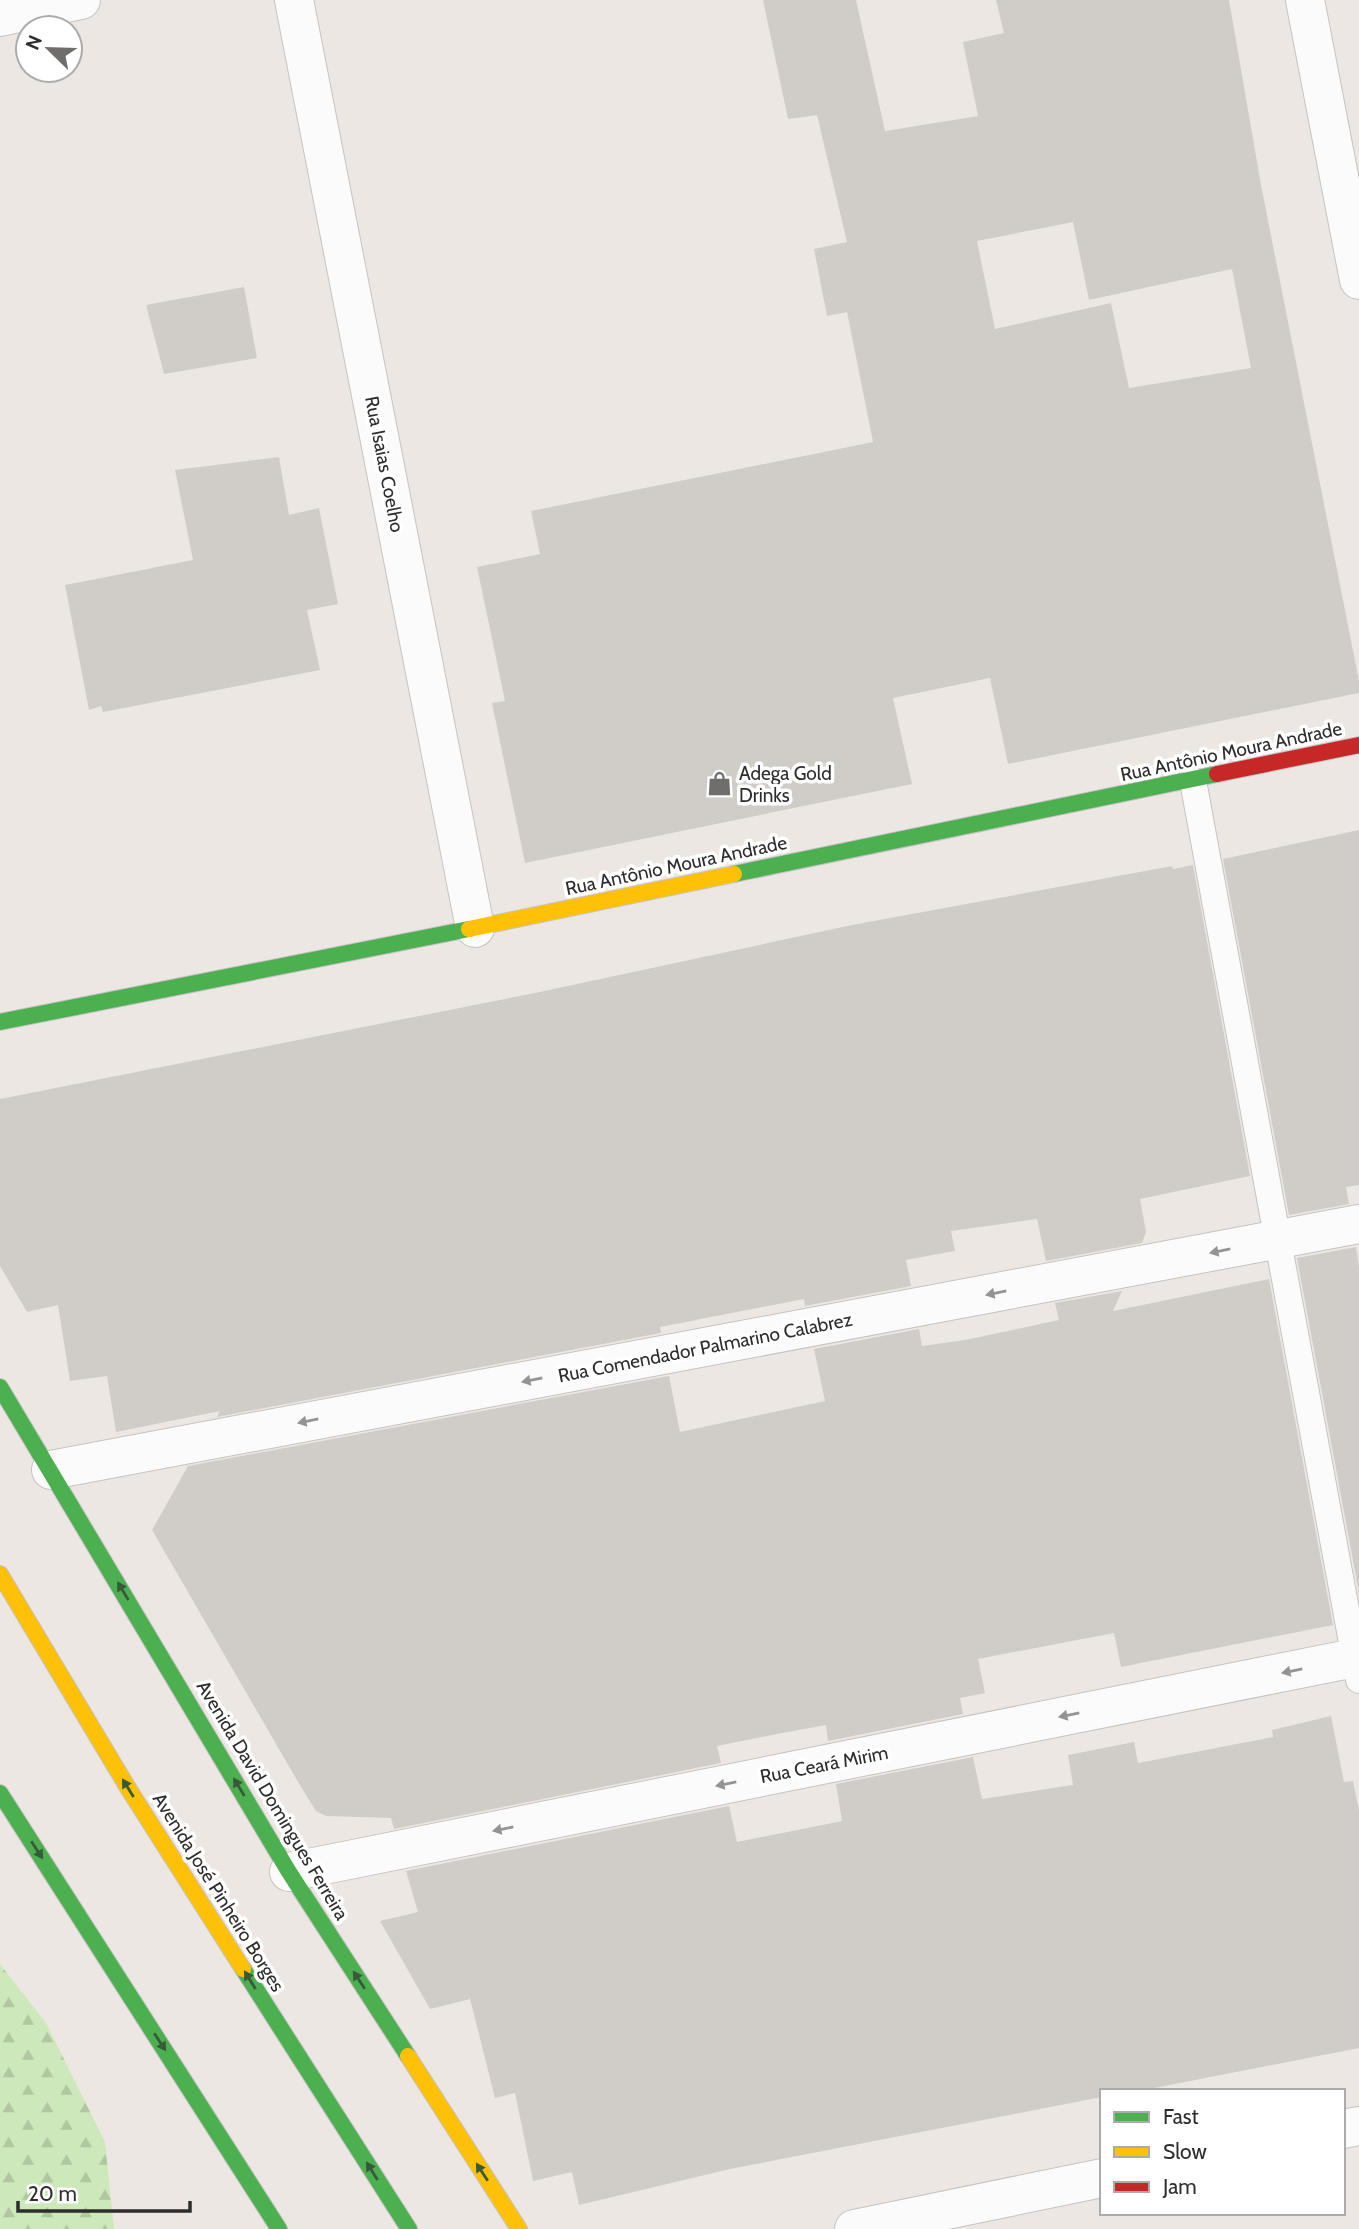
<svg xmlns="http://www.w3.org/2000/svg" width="1359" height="2229" font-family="Cabin,sans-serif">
  <defs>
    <pattern id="forest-firs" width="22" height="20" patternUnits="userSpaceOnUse" patternTransform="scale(1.75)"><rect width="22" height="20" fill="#cde8ba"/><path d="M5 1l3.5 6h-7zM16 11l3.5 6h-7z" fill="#b0c7a0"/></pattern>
  </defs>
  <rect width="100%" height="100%" fill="#ece7e2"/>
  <path fill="url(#forest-firs)" d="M0,1964L46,2023L105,2142L114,2229H0Z"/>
  <path fill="#d0cdc9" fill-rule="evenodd" d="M763,0H856L885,131L978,116L963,42L1004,33L996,0H1229L1261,185L1359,681V693L1008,764L990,678L893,698L912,784L525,863L492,703L505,701L477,567L540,554L531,511L873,442L847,312L827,316L814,249L847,242L817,115L788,119ZM1073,222L1089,300L1232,269L1251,368L1129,388L1111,303L995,329L977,241Z
    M244,287L257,358L164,374L146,305Z
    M279,457L289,515L319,508L338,604L307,610L320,670L103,712L101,706L89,710L65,585L193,560L175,470Z
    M1359,830V1185L1346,1187L1349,1204L1289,1215L1223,859Z
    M1193,865L1250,1176L1140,1199L1146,1232L1142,1243L1046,1261L1037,1219L951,1231L955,1251L906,1260L911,1286L805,1306L804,1299L660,1327L661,1333L217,1417L220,1411L116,1432L107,1376L70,1381L58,1305L27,1312L0,1266V1099L535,993L852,925L1172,866L1173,869Z
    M1356,1247L1359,1267V1593L1297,1258Z
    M1269,1279L1333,1625L1121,1667L1114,1633L978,1659L985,1693L960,1698L963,1714L828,1741L826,1725L782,1733L717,1746L721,1763L394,1829L391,1818L326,1816L316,1811L301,1787L152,1530L188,1466L669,1376L680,1432L825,1401L814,1349L919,1329L922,1346L965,1340L1059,1320L1055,1303L1122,1291L1113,1311Z
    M1331,1716L1344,1782L1353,1781L1359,1810V2048L1139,2091H1102V2097L730,2169L579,2205L572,2172L533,2181L515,2093L495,2098L470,1999L430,2009L380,1921L418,1912L406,1871L729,1806L737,1842L842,1821L836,1784L973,1757L982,1799L1073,1785L1068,1755L1134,1742L1138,1763L1273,1737L1272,1730Z"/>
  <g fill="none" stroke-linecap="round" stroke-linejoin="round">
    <defs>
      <path id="lane" d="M1193,781L1359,1680"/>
      <path id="street" d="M294,0L475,928
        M1305,0L1359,280
        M0,17L81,0
        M51,1470L1359,1224
        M289,1872L1359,1657
        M1343,2129L1359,2126
        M854,2229L1102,2178"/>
      <path id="fast" d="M734,874L1217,774
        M0,1022L469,929
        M0,1387L289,1872L408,2056
        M0,1793L279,2229
        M243,1969L409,2229"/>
      <path id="slow" d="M469,929L734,874
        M0,1574L128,1788L243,1969
        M408,2056L519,2229"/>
      <path id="jam" d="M1217,774L1359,745"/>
    </defs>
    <use href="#lane" stroke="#c5c3c3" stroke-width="28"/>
    <use href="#street" stroke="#c5c3c3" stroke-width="40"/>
    <use href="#fast" stroke="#c5c3c3" stroke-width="18"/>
    <use href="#slow" stroke="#c5c3c3" stroke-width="18"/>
    <use href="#jam" stroke="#c5c3c3" stroke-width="18"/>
    <use href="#lane" stroke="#fcfbfb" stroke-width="26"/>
    <use href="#street" stroke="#fcfbfb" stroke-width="38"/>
    <use href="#fast" stroke="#4caf50" stroke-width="16"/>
    <use href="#slow" stroke="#ffc107" stroke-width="16"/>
    <use href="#jam" stroke="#c62828" stroke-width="16"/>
  </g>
  <defs><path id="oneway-solid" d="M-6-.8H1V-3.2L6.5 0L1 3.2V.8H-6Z" transform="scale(1.75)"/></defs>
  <g fill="#949494">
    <use href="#oneway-solid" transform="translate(1220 1251) rotate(169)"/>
    <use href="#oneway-solid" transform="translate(996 1293) rotate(169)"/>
    <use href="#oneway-solid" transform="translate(532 1380) rotate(169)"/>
    <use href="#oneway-solid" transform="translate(308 1421) rotate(169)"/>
    <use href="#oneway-solid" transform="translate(1292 1671) rotate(169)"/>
    <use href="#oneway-solid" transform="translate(1069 1715) rotate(169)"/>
    <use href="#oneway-solid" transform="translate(726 1784) rotate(169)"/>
    <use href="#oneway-solid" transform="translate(503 1829) rotate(169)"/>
  </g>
  <g fill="#385a39">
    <use href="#oneway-solid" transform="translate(123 1591) rotate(-121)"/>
    <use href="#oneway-solid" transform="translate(239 1787) rotate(-121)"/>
    <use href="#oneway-solid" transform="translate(128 1788) rotate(-122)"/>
    <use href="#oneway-solid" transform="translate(37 1850) rotate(57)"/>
    <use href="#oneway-solid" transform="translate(250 1980) rotate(-122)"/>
    <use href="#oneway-solid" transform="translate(359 1980) rotate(-123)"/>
    <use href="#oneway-solid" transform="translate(160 2042) rotate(57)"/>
    <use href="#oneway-solid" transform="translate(372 2171) rotate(-122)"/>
    <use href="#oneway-solid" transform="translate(482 2172) rotate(-123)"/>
  </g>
  <defs>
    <symbol id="shop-bare" viewBox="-9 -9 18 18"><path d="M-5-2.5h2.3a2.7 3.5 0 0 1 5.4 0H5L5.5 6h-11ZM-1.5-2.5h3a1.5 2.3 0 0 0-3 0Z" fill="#706e6c" stroke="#fff" stroke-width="2.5" paint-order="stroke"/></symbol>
  </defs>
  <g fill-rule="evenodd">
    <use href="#shop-bare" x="702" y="766" width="35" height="35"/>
  </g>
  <g text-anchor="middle" stroke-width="7" stroke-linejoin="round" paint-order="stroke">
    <g font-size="19" fill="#2d2d2d" stroke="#fff">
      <text transform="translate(385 464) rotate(79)" y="7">Rua Isaias Coelho</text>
      <text transform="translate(1231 751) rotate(-12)" y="7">Rua Antônio Moura Andrade</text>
      <text transform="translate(676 865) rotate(-12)" y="7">Rua Antônio Moura Andrade</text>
      <text transform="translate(705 1347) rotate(-11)" y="7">Rua Comendador Palmarino Calabrez</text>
      <text transform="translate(824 1764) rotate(-11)" y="7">Rua Ceará Mirim</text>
      <text transform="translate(273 1800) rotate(59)" y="7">Avenida David Domingues Ferreira</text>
      <text transform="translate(219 1892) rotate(58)" y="7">Avenida José Pinheiro Borges</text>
    </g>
    <g font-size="19" fill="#2d2d2d" stroke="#fff" text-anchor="start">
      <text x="739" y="780">Adega Gold<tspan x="739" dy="22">Drinks</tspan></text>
    </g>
  </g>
  <rect x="1100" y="2089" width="245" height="126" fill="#ffffff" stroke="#ababab" stroke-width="2"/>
  <rect x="1114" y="2112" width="35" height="10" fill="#4caf50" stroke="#ababab" stroke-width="2"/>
  <text x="1163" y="2124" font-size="21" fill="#2d2d2d">Fast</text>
  <rect x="1114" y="2147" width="35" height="10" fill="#ffc107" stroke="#ababab" stroke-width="2"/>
  <text x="1163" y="2159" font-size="21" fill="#2d2d2d">Slow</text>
  <rect x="1114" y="2182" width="35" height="10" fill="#c62828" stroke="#ababab" stroke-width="2"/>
  <text x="1163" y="2194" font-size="21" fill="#2d2d2d">Jam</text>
  <g transform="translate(49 49) rotate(293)"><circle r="33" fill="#ffffff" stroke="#ababab" stroke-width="2"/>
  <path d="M0-5L12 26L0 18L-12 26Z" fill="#706e6c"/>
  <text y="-10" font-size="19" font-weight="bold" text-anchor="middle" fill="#2d2d2d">N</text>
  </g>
  <path d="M18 2201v10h172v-10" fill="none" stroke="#2d2d2d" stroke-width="3.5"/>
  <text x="28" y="2201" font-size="21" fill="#2d2d2d" stroke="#ffffff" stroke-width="5" paint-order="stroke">20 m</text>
</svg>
